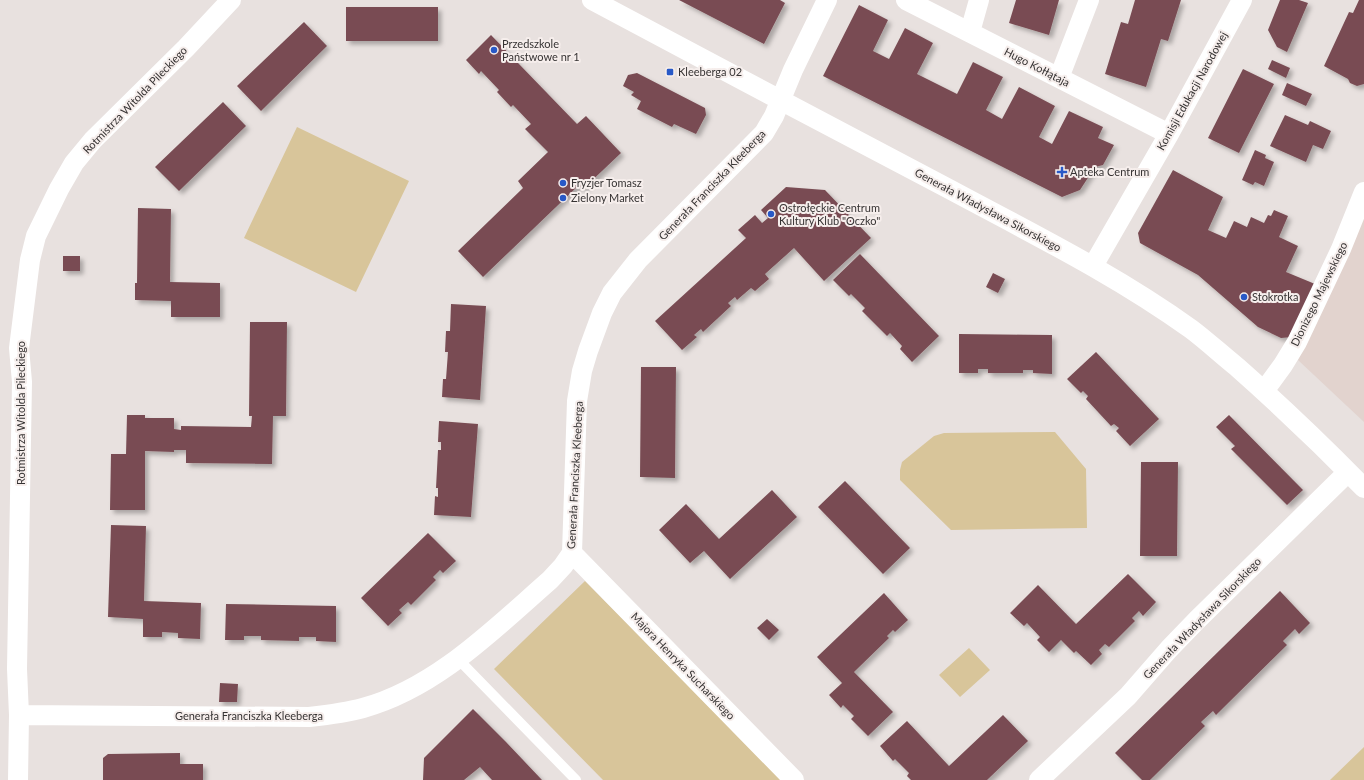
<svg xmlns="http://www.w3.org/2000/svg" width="1364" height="780" font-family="Lato,sans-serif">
  <defs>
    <filter id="shadow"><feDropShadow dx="3.5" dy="3.5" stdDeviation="2" flood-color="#0004"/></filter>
  </defs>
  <rect width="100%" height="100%" fill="#e8e1df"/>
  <path fill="#e2d3ce" d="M1364,216V422L1298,360Z"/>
  <path fill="#d8c59a" d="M297,127L409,181L356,292L244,238Z
    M1055,432L1086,469L1087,528L951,530L900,480V470L902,462L934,436L944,433Z
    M585,581L781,780H603L494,669Z
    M969,648L990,670L960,697L939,675Z
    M1364,747V780H1330Z"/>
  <path fill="#794c53" filter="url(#shadow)" d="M679,0H780L785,3L764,44Z
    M1016,0H1059L1049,35L1009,23Z
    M1135,0H1181L1168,41L1161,39L1146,87L1105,74L1121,22L1128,24Z
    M1280,0H1299L1308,3L1287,52L1277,47L1268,30Z
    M1359,0H1364V84L1357,86L1350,83L1348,79L1324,66L1349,12L1353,13Z
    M859,5L888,20L873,51L889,59L905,28L933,43L917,74L957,94L973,62L1003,77L986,110L1002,119L1019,87L1055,106L1039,137L1052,144L1069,111L1103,127L1098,138L1114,145L1103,165L1095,167L1080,190L1062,197L823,76Z
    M346,7H438V41H346Z
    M304,22L327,46L261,111L237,86Z
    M491,35L577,124L586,116L621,153L583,189L579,185L483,277L458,251L523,188L518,181L548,152L525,129L531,124L513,105L511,107L497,92L499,90L481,71L479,74L466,60Z
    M1272,60L1290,68L1286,78L1268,69Z
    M1243,69L1274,84L1239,153L1208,138Z
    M637,73L705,108L706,115L696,134L674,124L672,127L637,109L641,101L631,95L634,92L623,86L628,75Z
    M1287,83L1312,94L1306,106L1282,95Z
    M223,102L246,126L179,191L155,167Z
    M1285,115L1308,125L1310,121L1331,131L1323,149L1313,145L1306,162L1270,146Z
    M1255,150L1266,155L1265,158L1274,162L1264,186L1255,182L1253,185L1242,180Z
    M1173,170L1223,197L1208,230L1226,238L1234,221L1247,227L1251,217L1264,223L1268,215L1271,216L1274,210L1288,216L1279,237L1298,246L1286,272L1315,284L1292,337L1281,338L1258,327L1198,275L1140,243L1138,233Z
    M786,187L825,190L871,238L824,281L794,248L765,274L769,279L755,291L751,288L737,300L735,297L728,303L731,306L703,332L701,329L694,335L697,337L682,350L655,321L746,238L738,230L755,215L762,223L768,218L761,210Z
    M138,208L171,209L170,282L220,283V317H171V301L135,300V283H137Z
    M860,254L939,336L912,362L900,349L902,346L890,333L887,336L862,311L865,308L851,294L849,296L833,280Z
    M63,256H80V271H63Z
    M993,273L1005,279L998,293L986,287Z
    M451,304L486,306L480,400L442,397L443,379H446L448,352H445L446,331H450Z
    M250,322H287L286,416H273L272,464L186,463V450H174V452L145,451V510H110L111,454H126L127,415H145V418H174V429L181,430V426L251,427L252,416H249Z
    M959,334L1052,335V374L1033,373V370H1023V373H988V369H978V373H959Z
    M1096,352L1159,419L1130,446L1116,431L1119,428L1114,424L1111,426L1086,399L1088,396L1083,391L1081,393L1067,379Z
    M641,367H676L675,478L640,477Z
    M1229,415L1303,490L1287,505L1231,449L1235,446L1216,427Z
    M439,421L478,424L471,517L434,515L435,496L438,497V488H436L438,450H441V442H438Z
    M1141,462H1178L1177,556H1140Z
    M845,481L910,548L883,574L818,507Z
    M772,490L797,517L730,579L704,551L690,563L659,530L686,504L719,539Z
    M111,525L146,526L144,601L201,603L200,639L178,638V633L162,632V637H143V619L108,617Z
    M428,533L456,561L443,573L440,570L433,577L436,580L411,605L408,602L399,610L402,613L388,626L361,598Z
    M1128,574L1156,602L1143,616L1139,611L1132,618L1135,621L1109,647L1105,644L1099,650L1102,654L1091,665L1076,651L1074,653L1061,640L1049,652L1037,640L1040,637L1027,623L1024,626L1010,613L1038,585L1076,624Z
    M1280,591L1310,623L1299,634L1295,629L1283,641L1287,645L1216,715L1213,711L1201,722L1205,726L1150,780H1142L1115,753Z
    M884,593L908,620L895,632L893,630L887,636L889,638L854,672L893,712L868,736L851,719L854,716L843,705L841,708L829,695L842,683L817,657Z
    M226,604L336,606V642L316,641V637H299V641L261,640V636H244V640H225Z
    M767,619L779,630L769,640L757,628Z
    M220,683L238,684L237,702H219Z
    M473,709L506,742L542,780H492L480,767L464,780H423L424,758Z
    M1003,715L1028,741L987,780H911L907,776L909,773L895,759L893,761L880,746L907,721L949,766Z
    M180,753V764H203V780H103V758L108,754Z"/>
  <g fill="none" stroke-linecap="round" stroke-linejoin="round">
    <path stroke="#fff" stroke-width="10" d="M458,659L576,780"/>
    <path stroke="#fff" stroke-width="20" d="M592,0C711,64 832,127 951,190C1033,234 1116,275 1191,329C1207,341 1222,355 1237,367C1281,406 1323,446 1364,488
      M906,0L1169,134
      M970,32L979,0
      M1059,78L1089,0
      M1093,266L1169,134L1242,0
      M1264,391L1283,365L1297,342L1341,249L1364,192
      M572,553L794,780
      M19,715L309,717C327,715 345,713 363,708C436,688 494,629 550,580L563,566L572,553L577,401L582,371L588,351L602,313L612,293L638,260L764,133L774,116L793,70L827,0
      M18,780L19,715L17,669L22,382L19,348L30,260L36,236L59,189L74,163L93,140L186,48L231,0
      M1039,780L1128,696L1169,649L1197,620L1348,472"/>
  </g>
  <g fill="#2859c7" stroke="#f6eeec" stroke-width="1.5">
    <circle cx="494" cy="50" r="4"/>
    <rect x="666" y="68" width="8" height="8" rx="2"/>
    <path d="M1060 166h4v4h4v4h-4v4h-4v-4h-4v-4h4z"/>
    <circle cx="563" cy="183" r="4"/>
    <circle cx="563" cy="198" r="4"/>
    <circle cx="771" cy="214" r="4"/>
    <circle cx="1244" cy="297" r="4"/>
  </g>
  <g text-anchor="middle" stroke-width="4" stroke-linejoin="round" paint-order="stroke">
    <g font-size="11" fill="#363333" stroke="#f6eeec" text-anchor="start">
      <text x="502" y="48">Przedszkole<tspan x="502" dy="13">Państwowe nr 1</tspan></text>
      <text x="678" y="76">Kleeberga 02</text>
      <text x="1070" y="176">Apteka Centrum</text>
      <text x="571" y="187">Fryzjer Tomasz</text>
      <text x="571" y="202">Zielony Market</text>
      <text x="779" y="212">Ostrołęckie Centrum<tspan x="779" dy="13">Kultury Klub "Oczko"</tspan></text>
      <text x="1252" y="301">Stokrotka</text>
    </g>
    <g font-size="11" fill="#363333" stroke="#f6eeec">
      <text transform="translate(1037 67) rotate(27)" y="4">Hugo Kołłątaja</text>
      <text transform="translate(1192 91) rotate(-61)" y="4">Komisji Edukacji Narodowej</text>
      <text transform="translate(135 100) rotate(-46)" y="4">Rotmistrza Witolda Pileckiego</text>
      <text transform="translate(712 185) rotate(-46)" y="4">Generała Franciszka Kleeberga</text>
      <text transform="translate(988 210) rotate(28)" y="4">Generała Władysława Sikorskiego</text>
      <text transform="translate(1319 294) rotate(-64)" y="4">Dionizego Majewskiego</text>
      <text transform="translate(21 413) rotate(-90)" y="4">Rotmistrza Witolda Pileckiego</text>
      <text transform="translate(575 475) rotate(-87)" y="4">Generała Franciszka Kleeberga</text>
      <text transform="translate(1202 618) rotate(-46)" y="4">Generała Władysława Sikorskiego</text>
      <text transform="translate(683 666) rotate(46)" y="4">Majora Henryka Sucharskiego</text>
      <text x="249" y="720">Generała Franciszka Kleeberga</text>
    </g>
  </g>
</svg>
